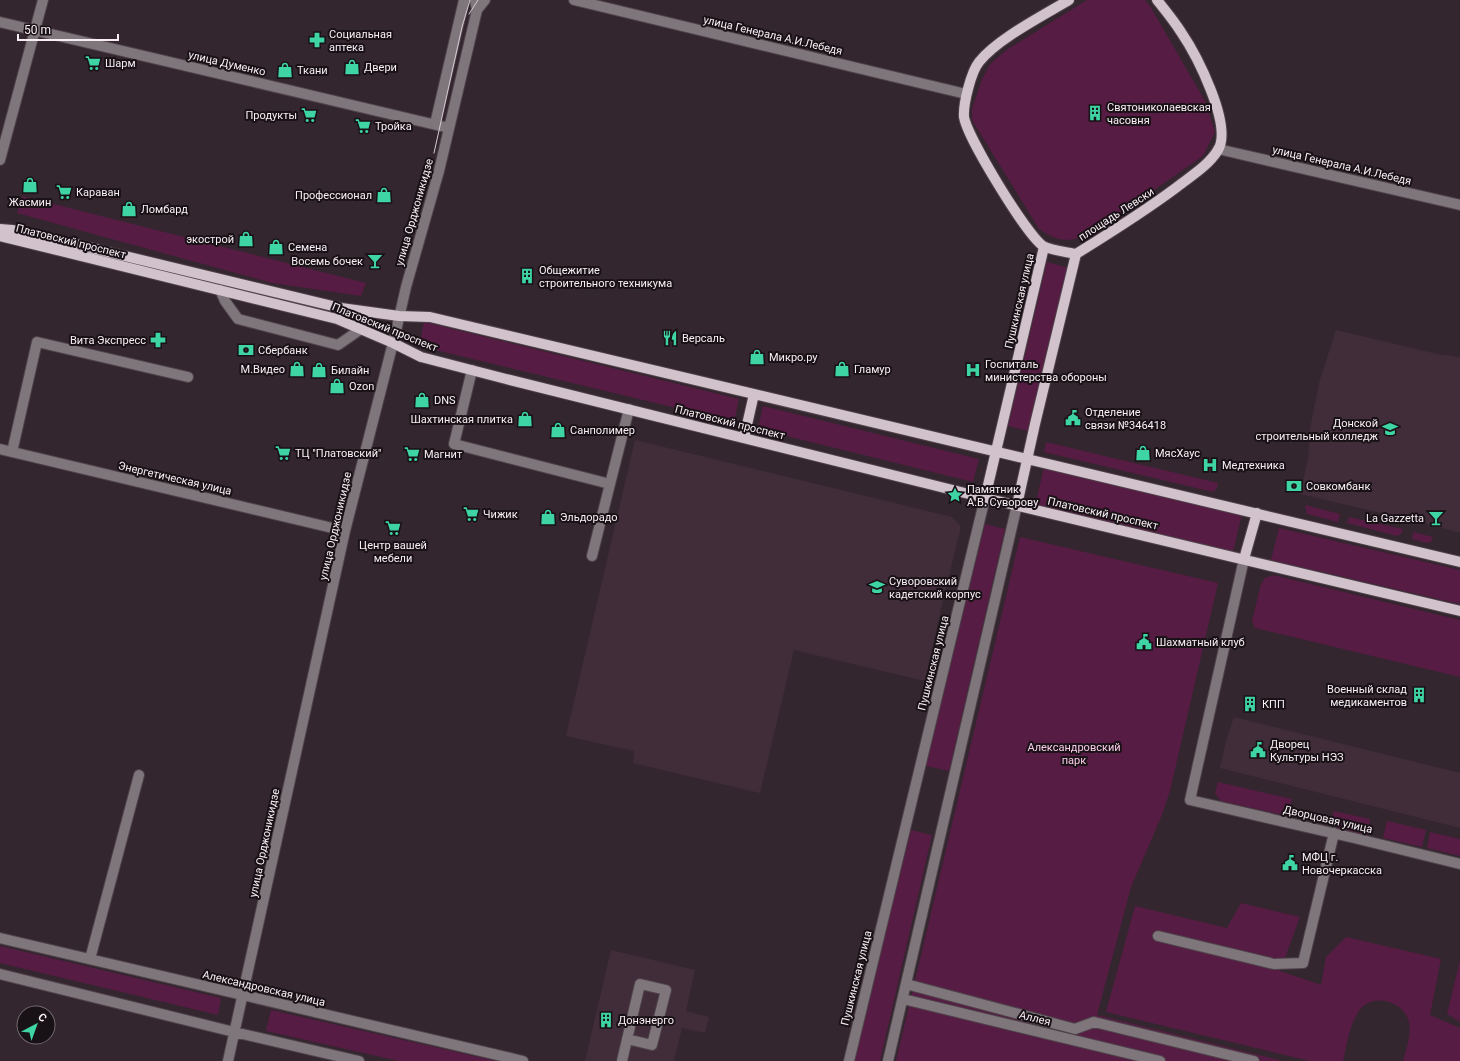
<svg xmlns="http://www.w3.org/2000/svg" width="1460" height="1061" font-family="Roboto,sans-serif">
  <rect width="100%" height="100%" fill="#34262e"/>
  <path fill="#412d3a" d="M1336,330L1437,354L1460,357V533L1428,524L1300,494L1308,459L1310,429L1319,383Z
    M635,440L952,517L961,527L942,604L925,681L794,650L760,793L633,763L634,751L566,736Z
    M1234,717L1460,773V828L1220,768L1227,737Z
    M611,950L695,970L686,1011L709,1017L705,1033L682,1028L674,1061H585Z"/>
  <path fill="#561c44" d="M1087,0H1145L1150,6L1205,101L1215,132L1203,156L1088,236C1066,242 1058,242 1039,229L972,120V109L982,79L991,63L1008,49Z
    M22,196L366,283L361,296L272,283L17,213Z
    M1047,262L1069,268L1029,431L1008,426Z
    M424,322L739,399L734,422L419,346Z
    M763,406L979,459L973,482L758,429Z
    M1046,442L1218,483L1217,488L1213,492L1044,452Z
    M1044,468L1242,514L1233,552L1035,505Z
    M1305,505L1340,514L1338,522L1307,514Z
    M1349,517L1403,529L1401,534L1397,536L1347,523Z
    M985,524L1005,529L949,771L926,766Z
    M1279,528L1460,570V604L1271,560Z
    M1413,532L1433,537L1431,542L1426,543L1412,539Z
    M1020,537L1218,583L1170,791L1162,815L1131,887L1097,1015L1283,1061H896Z
    M1273,575L1460,620V677L1255,628L1252,621L1261,584L1265,578Z
    M1218,782L1292,799L1288,816L1221,801L1215,793Z
    M1334,811L1370,819L1368,836L1334,827L1332,817Z
    M1387,821L1426,830L1422,847L1383,838Z
    M911,830L932,835L880,1061H854Z
    M1430,832L1460,839V856L1427,848Z
    M1241,903L1300,917L1280,971L1321,985L1326,957L1346,937L1441,959L1430,1015L1460,1028V1061H1403C1406,1049 1413,1032 1408,1019C1401,1000 1371,993 1359,1011C1349,1025 1347,1045 1343,1061H1310L1106,1012L1135,906L1227,928Z
    M0,946L221,998L218,1015L0,963Z
    M1460,960V1022L1447,1014Z
    M271,1010L496,1061H399L266,1031Z"/>
  <g fill="none" stroke-linecap="round" stroke-linejoin="round">
    <defs>
      <path id="minor" d="M574,0L966,94
        M477,10L485,0
        M0,22L449,128
        M435,124L464,0
        M1218,149L1460,205
        M0,160L43,0
        M220,290L225,301L238,319L338,345L361,329
        M472,370L454,444L610,484L629,409
        M0,449L345,531
        M12,452L37,342L188,377
        M592,556L610,484
        M1244,559L1190,800L1354,838L1460,864
        M1158,936L1274,964L1303,963L1334,833
        M0,938L523,1061
        M90,959L139,775
        M0,974L234,1032L359,1061
        M906,984L1075,1029L1094,1022L1254,1061
        M903,999L1160,1061
        M228,1061L345,531L396,331L406,287L439,171L477,10L475,0
        M622,1061L640,984L666,990L652,1045L627,1039
        M849,1061L985,498
        M888,1061L1017,505"/>
      <path id="major" d="M1069,0C1044,15 997,39 979,62C971,72 963,104 964,117C967,137 1026,234 1043,246C1050,250 1067,252 1076,254C1110,233 1145,211 1177,187C1191,176 1208,166 1218,150C1233,125 1196,54 1181,32C1174,21 1165,10 1157,0
        M0,229L12,230L79,245L341,308L399,316L430,317L1460,562
        M0,236L337,319L393,343L421,357L506,379L985,498L1460,611
        M744,438L754,394
        M985,498L1044,247
        M1017,505L1035,424L1076,254
        M1244,559L1257,513"/>
    </defs>
    <use href="#minor" stroke="#4f424a" stroke-width="12"/>
    <use href="#major" stroke="#4f424a" stroke-width="12"/>
    <use href="#minor" stroke="#7e767b" stroke-width="10"/>
    <use href="#major" stroke="#d1c2cb" stroke-width="10"/>
    <path stroke="#d6cbd2" stroke-width="1" d="M469,14L478,0
      M434,153L462,27L470,0"/>
  </g>
  <defs>
    <symbol id="pharmacy-bare" viewBox="-9 -9 18 18"><path d="M-2-6h4v4h4v4h-4v4h-4v-4h-4v-4h4Z" fill="#3ed4a3" stroke="#181115" stroke-width="2.5" paint-order="stroke"/></symbol>
    <symbol id="supermarket-bare" viewBox="-9 -9 18 18"><path d="M-6-5.5h2.5l.6 2H6L4.5 2H-2.5L-4.4-4H-6ZM-1.5 3.2a1.3 1.3 0 1 0 .1 0ZM3 3.2a1.3 1.3 0 1 0 .1 0Z" fill="#3ed4a3" stroke="#181115" stroke-width="2.5" paint-order="stroke"/></symbol>
    <symbol id="shop-bare" viewBox="-9 -9 18 18"><path d="M-5-2.5h2.3a2.7 3.5 0 0 1 5.4 0H5L5.5 6h-11ZM-1.5-2.5h3a1.5 2.3 0 0 0-3 0Z" fill="#3ed4a3" stroke="#181115" stroke-width="2.5" paint-order="stroke"/></symbol>
    <symbol id="building-bare" viewBox="-9 -9 18 18"><path d="M-4-6H4V6H1V3H-1V6H-4ZM-2.5-4.3h1.7v1.8h-1.7ZM.8-4.3h1.7v1.8H.8ZM-2.5-1h1.7V.8h-1.7ZM.8-1h1.7V.8H.8Z" fill="#3ed4a3" stroke="#181115" stroke-width="2.5" paint-order="stroke"/></symbol>
    <symbol id="bar-bare" viewBox="-9 -9 18 18"><path d="M-6-5H6L.8 .8V4.5H3.5V6h-7V4.5H-.8V.8Z" fill="#3ed4a3" stroke="#181115" stroke-width="2.5" paint-order="stroke"/></symbol>
    <symbol id="restaurant-bare" viewBox="-9 -9 18 18"><path d="M-5-6h1v4h1v-4h1v4h1v-4h1v5L-1.5 .5V6h-2V.5L-5-1ZM5-6V6H3V1.5H1.5Q1.5-4 5-6Z" fill="#3ed4a3" stroke="#181115" stroke-width="2.5" paint-order="stroke"/></symbol>
    <symbol id="bank-bare" viewBox="-9 -9 18 18"><path d="M-6-4H6V4H-6ZM0-2.3a2.3 2.3 0 1 0 0 4.6a2.3 2.3 0 1 0 0-4.6Z" fill="#3ed4a3" stroke="#181115" stroke-width="2.5" paint-order="stroke"/></symbol>
    <symbol id="hospital-bare" viewBox="-9 -9 18 18"><path d="M-5-5h3v3.5h4V-5h3V5h-3V1.5h-4V5h-3Z" fill="#3ed4a3" stroke="#181115" stroke-width="2.5" paint-order="stroke"/></symbol>
    <symbol id="civic-bare" viewBox="-9 -9 18 18"><path d="M-.6-6.5H3V-4.5H.6V-3L4-1V1h2V6H-6V1h2V-1L-.6-3ZM-1.2 2.5V6h2.4V2.5Z" fill="#3ed4a3" stroke="#181115" stroke-width="2.5" paint-order="stroke"/></symbol>
    <symbol id="university-bare" viewBox="-9 -9 18 18"><path d="M0-5L7-2L0 1L-7-2ZM-4 1L0 2.5L4 1V4Q0 6-4 4Z" fill="#3ed4a3" stroke="#181115" stroke-width="2.5" paint-order="stroke"/></symbol>
    <symbol id="sight-bare" viewBox="-9 -9 18 18"><path d="M0-6L1.8-2.2L6-1.7L2.9 1.2L3.7 5.4L0 3.3L-3.7 5.4L-2.9 1.2L-6-1.7L-1.8-2.2Z" fill="#3ed4a3" stroke="#181115" stroke-width="2.5" paint-order="stroke"/></symbol>
  </defs>
  <g fill-rule="evenodd">
    <use href="#pharmacy-bare" x="306" y="29" width="22" height="22"/>
    <use href="#supermarket-bare" x="82" y="52" width="22" height="22"/>
    <use href="#shop-bare" x="341" y="56" width="22" height="22"/>
    <use href="#shop-bare" x="274" y="59" width="22" height="22"/>
    <use href="#building-bare" x="1084" y="102" width="22" height="22"/>
    <use href="#supermarket-bare" x="298" y="104" width="22" height="22"/>
    <use href="#supermarket-bare" x="352" y="115" width="22" height="22"/>
    <use href="#shop-bare" x="19" y="174" width="22" height="22"/>
    <use href="#supermarket-bare" x="53" y="181" width="22" height="22"/>
    <use href="#shop-bare" x="373" y="184" width="22" height="22"/>
    <use href="#shop-bare" x="118" y="198" width="22" height="22"/>
    <use href="#shop-bare" x="235" y="228" width="22" height="22"/>
    <use href="#shop-bare" x="265" y="236" width="22" height="22"/>
    <use href="#bar-bare" x="364" y="250" width="22" height="22"/>
    <use href="#building-bare" x="516" y="265" width="22" height="22"/>
    <use href="#restaurant-bare" x="659" y="327" width="22" height="22"/>
    <use href="#pharmacy-bare" x="147" y="329" width="22" height="22"/>
    <use href="#bank-bare" x="235" y="339" width="22" height="22"/>
    <use href="#shop-bare" x="746" y="346" width="22" height="22"/>
    <use href="#shop-bare" x="286" y="358" width="22" height="22"/>
    <use href="#shop-bare" x="831" y="358" width="22" height="22"/>
    <use href="#shop-bare" x="308" y="359" width="22" height="22"/>
    <use href="#hospital-bare" x="962" y="359" width="22" height="22"/>
    <use href="#shop-bare" x="326" y="375" width="22" height="22"/>
    <use href="#shop-bare" x="411" y="389" width="22" height="22"/>
    <use href="#civic-bare" x="1062" y="407" width="22" height="22"/>
    <use href="#shop-bare" x="514" y="408" width="22" height="22"/>
    <use href="#university-bare" x="1379" y="418" width="22" height="22"/>
    <use href="#shop-bare" x="547" y="419" width="22" height="22"/>
    <use href="#supermarket-bare" x="272" y="442" width="22" height="22"/>
    <use href="#shop-bare" x="1132" y="442" width="22" height="22"/>
    <use href="#supermarket-bare" x="401" y="443" width="22" height="22"/>
    <use href="#hospital-bare" x="1199" y="454" width="22" height="22"/>
    <use href="#bank-bare" x="1283" y="475" width="22" height="22"/>
    <use href="#sight-bare" x="944" y="484" width="22" height="22"/>
    <use href="#supermarket-bare" x="460" y="503" width="22" height="22"/>
    <use href="#shop-bare" x="537" y="506" width="22" height="22"/>
    <use href="#bar-bare" x="1425" y="507" width="22" height="22"/>
    <use href="#supermarket-bare" x="382" y="517" width="22" height="22"/>
    <use href="#university-bare" x="866" y="576" width="22" height="22"/>
    <use href="#civic-bare" x="1133" y="631" width="22" height="22"/>
    <use href="#building-bare" x="1408" y="684" width="22" height="22"/>
    <use href="#building-bare" x="1239" y="693" width="22" height="22"/>
    <use href="#civic-bare" x="1247" y="739" width="22" height="22"/>
    <use href="#civic-bare" x="1279" y="852" width="22" height="22"/>
    <use href="#building-bare" x="595" y="1009" width="22" height="22"/>
  </g>
  <g text-anchor="middle" stroke-width="4" stroke-linejoin="round" paint-order="stroke">
    <g font-size="11" fill="#f8eef4" stroke="#181115" text-anchor="start">
      <text x="329" y="38">Социальная<tspan x="329" dy="13">аптека</tspan></text>
      <text x="105" y="67">Шарм</text>
      <text x="364" y="71">Двери</text>
      <text x="297" y="74">Ткани</text>
      <text x="1107" y="111">Святониколаевская<tspan x="1107" dy="13">часовня</tspan></text>
      <text x="297" y="119" text-anchor="end">Продукты</text>
      <text x="375" y="130">Тройка</text>
      <text x="76" y="196">Караван</text>
      <text x="372" y="199" text-anchor="end">Профессионал</text>
      <text x="30" y="206" text-anchor="middle">Жасмин</text>
      <text x="141" y="213">Ломбард</text>
      <text x="234" y="243" text-anchor="end">экострой</text>
      <text x="288" y="251">Семена</text>
      <text x="363" y="265" text-anchor="end">Восемь бочек</text>
      <text x="539" y="274">Общежитие<tspan x="539" dy="13">строительного техникума</tspan></text>
      <text x="682" y="342">Версаль</text>
      <text x="146" y="344" text-anchor="end">Вита Экспресс</text>
      <text x="258" y="354">Сбербанк</text>
      <text x="769" y="361">Микро.ру</text>
      <text x="985" y="368">Госпиталь<tspan x="985" dy="13">министерства обороны</tspan></text>
      <text x="285" y="373" text-anchor="end">М.Видео</text>
      <text x="854" y="373">Гламур</text>
      <text x="331" y="374">Билайн</text>
      <text x="349" y="390">Ozon</text>
      <text x="434" y="404">DNS</text>
      <text x="1085" y="416">Отделение<tspan x="1085" dy="13">связи №346418</tspan></text>
      <text x="513" y="423" text-anchor="end">Шахтинская плитка</text>
      <text x="1378" y="427" text-anchor="end">Донской<tspan x="1378" dy="13">строительный колледж</tspan></text>
      <text x="570" y="434">Санполимер</text>
      <text x="295" y="457">ТЦ "Платовский"</text>
      <text x="1155" y="457">МясХаус</text>
      <text x="424" y="458">Магнит</text>
      <text x="1222" y="469">Медтехника</text>
      <text x="1306" y="490">Совкомбанк</text>
      <text x="967" y="493">Памятник<tspan x="967" dy="13">А.В. Суворову</tspan></text>
      <text x="483" y="518">Чижик</text>
      <text x="560" y="521">Эльдорадо</text>
      <text x="1424" y="522" text-anchor="end">La Gazzetta</text>
      <text x="393" y="549" text-anchor="middle">Центр вашей<tspan x="393" dy="13">мебели</tspan></text>
      <text x="889" y="585">Суворовский<tspan x="889" dy="13">кадетский корпус</tspan></text>
      <text x="1156" y="646">Шахматный клуб</text>
      <text x="1407" y="693" text-anchor="end">Военный склад<tspan x="1407" dy="13">медикаментов</tspan></text>
      <text x="1262" y="708">КПП</text>
      <text x="1270" y="748">Дворец<tspan x="1270" dy="13">Культуры НЭЗ</tspan></text>
      <text x="1302" y="861">МФЦ г.<tspan x="1302" dy="13">Новочеркасска</tspan></text>
      <text x="618" y="1024">Донэнерго</text>
    </g>
    <g font-size="11" fill="#f8eef4" stroke="#181115">
      <text transform="translate(773 35) rotate(13)" y="4">улица Генерала А.И.Лебедя</text>
      <text transform="translate(227 63) rotate(13)" y="4">улица Думенко</text>
      <text transform="translate(1342 165) rotate(13)" y="4">улица Генерала А.И.Лебедя</text>
      <text transform="translate(414 212) rotate(-74)" y="4">улица Орджоникидзе</text>
      <text transform="translate(1116 214) rotate(-33)" y="4">площадь Левски</text>
      <text transform="translate(71 241) rotate(14)" y="4">Платовский проспект</text>
      <text transform="translate(1019 301) rotate(-77)" y="4">Пушкинская улица</text>
      <text transform="translate(385 327) rotate(22)" y="4">Платовский проспект</text>
      <text transform="translate(730 422) rotate(14)" y="4">Платовский проспект</text>
      <text transform="translate(175 478) rotate(13)" y="4">Энергетическая улица</text>
      <text transform="translate(1103 513) rotate(13)" y="4">Платовский проспект</text>
      <text transform="translate(335 526) rotate(-77)" y="4">улица Орджоникидзе</text>
      <text transform="translate(933 663) rotate(-76)" y="4">Пушкинская улица</text>
      <text transform="translate(1328 819) rotate(13)" y="4">Дворцовая улица</text>
      <text transform="translate(264 843) rotate(-78)" y="4">улица Орджоникидзе</text>
      <text transform="translate(856 978) rotate(-76)" y="4">Пушкинская улица</text>
      <text transform="translate(264 988) rotate(13)" y="4">Александровская улица</text>
      <text transform="translate(1035 1018) rotate(14)" y="4">Аллея</text>
    </g>
    <g font-size="11" fill="#facde8" stroke="#181115">
      <text x="1074" y="751">Александровский<tspan x="1074" dy="13">парк</tspan></text>
    </g>
  </g>
  <g transform="translate(36 1025) rotate(41)"><circle r="19" fill="#181115" stroke="#72696e"/>
  <path d="M0-3L7 15L0 10L-7 15Z" fill="#3ed4a3"/>
  <text y="-6" font-size="11" font-weight="bold" text-anchor="middle" fill="#f8eef4">С</text>
  </g>
  <path d="M18 34v6h100v-6" fill="none" stroke="#f8eef4" stroke-width="2"/>
  <text x="24" y="34" font-size="12" fill="#f8eef4" stroke="#181115" stroke-width="3" paint-order="stroke">50 m</text>
</svg>
